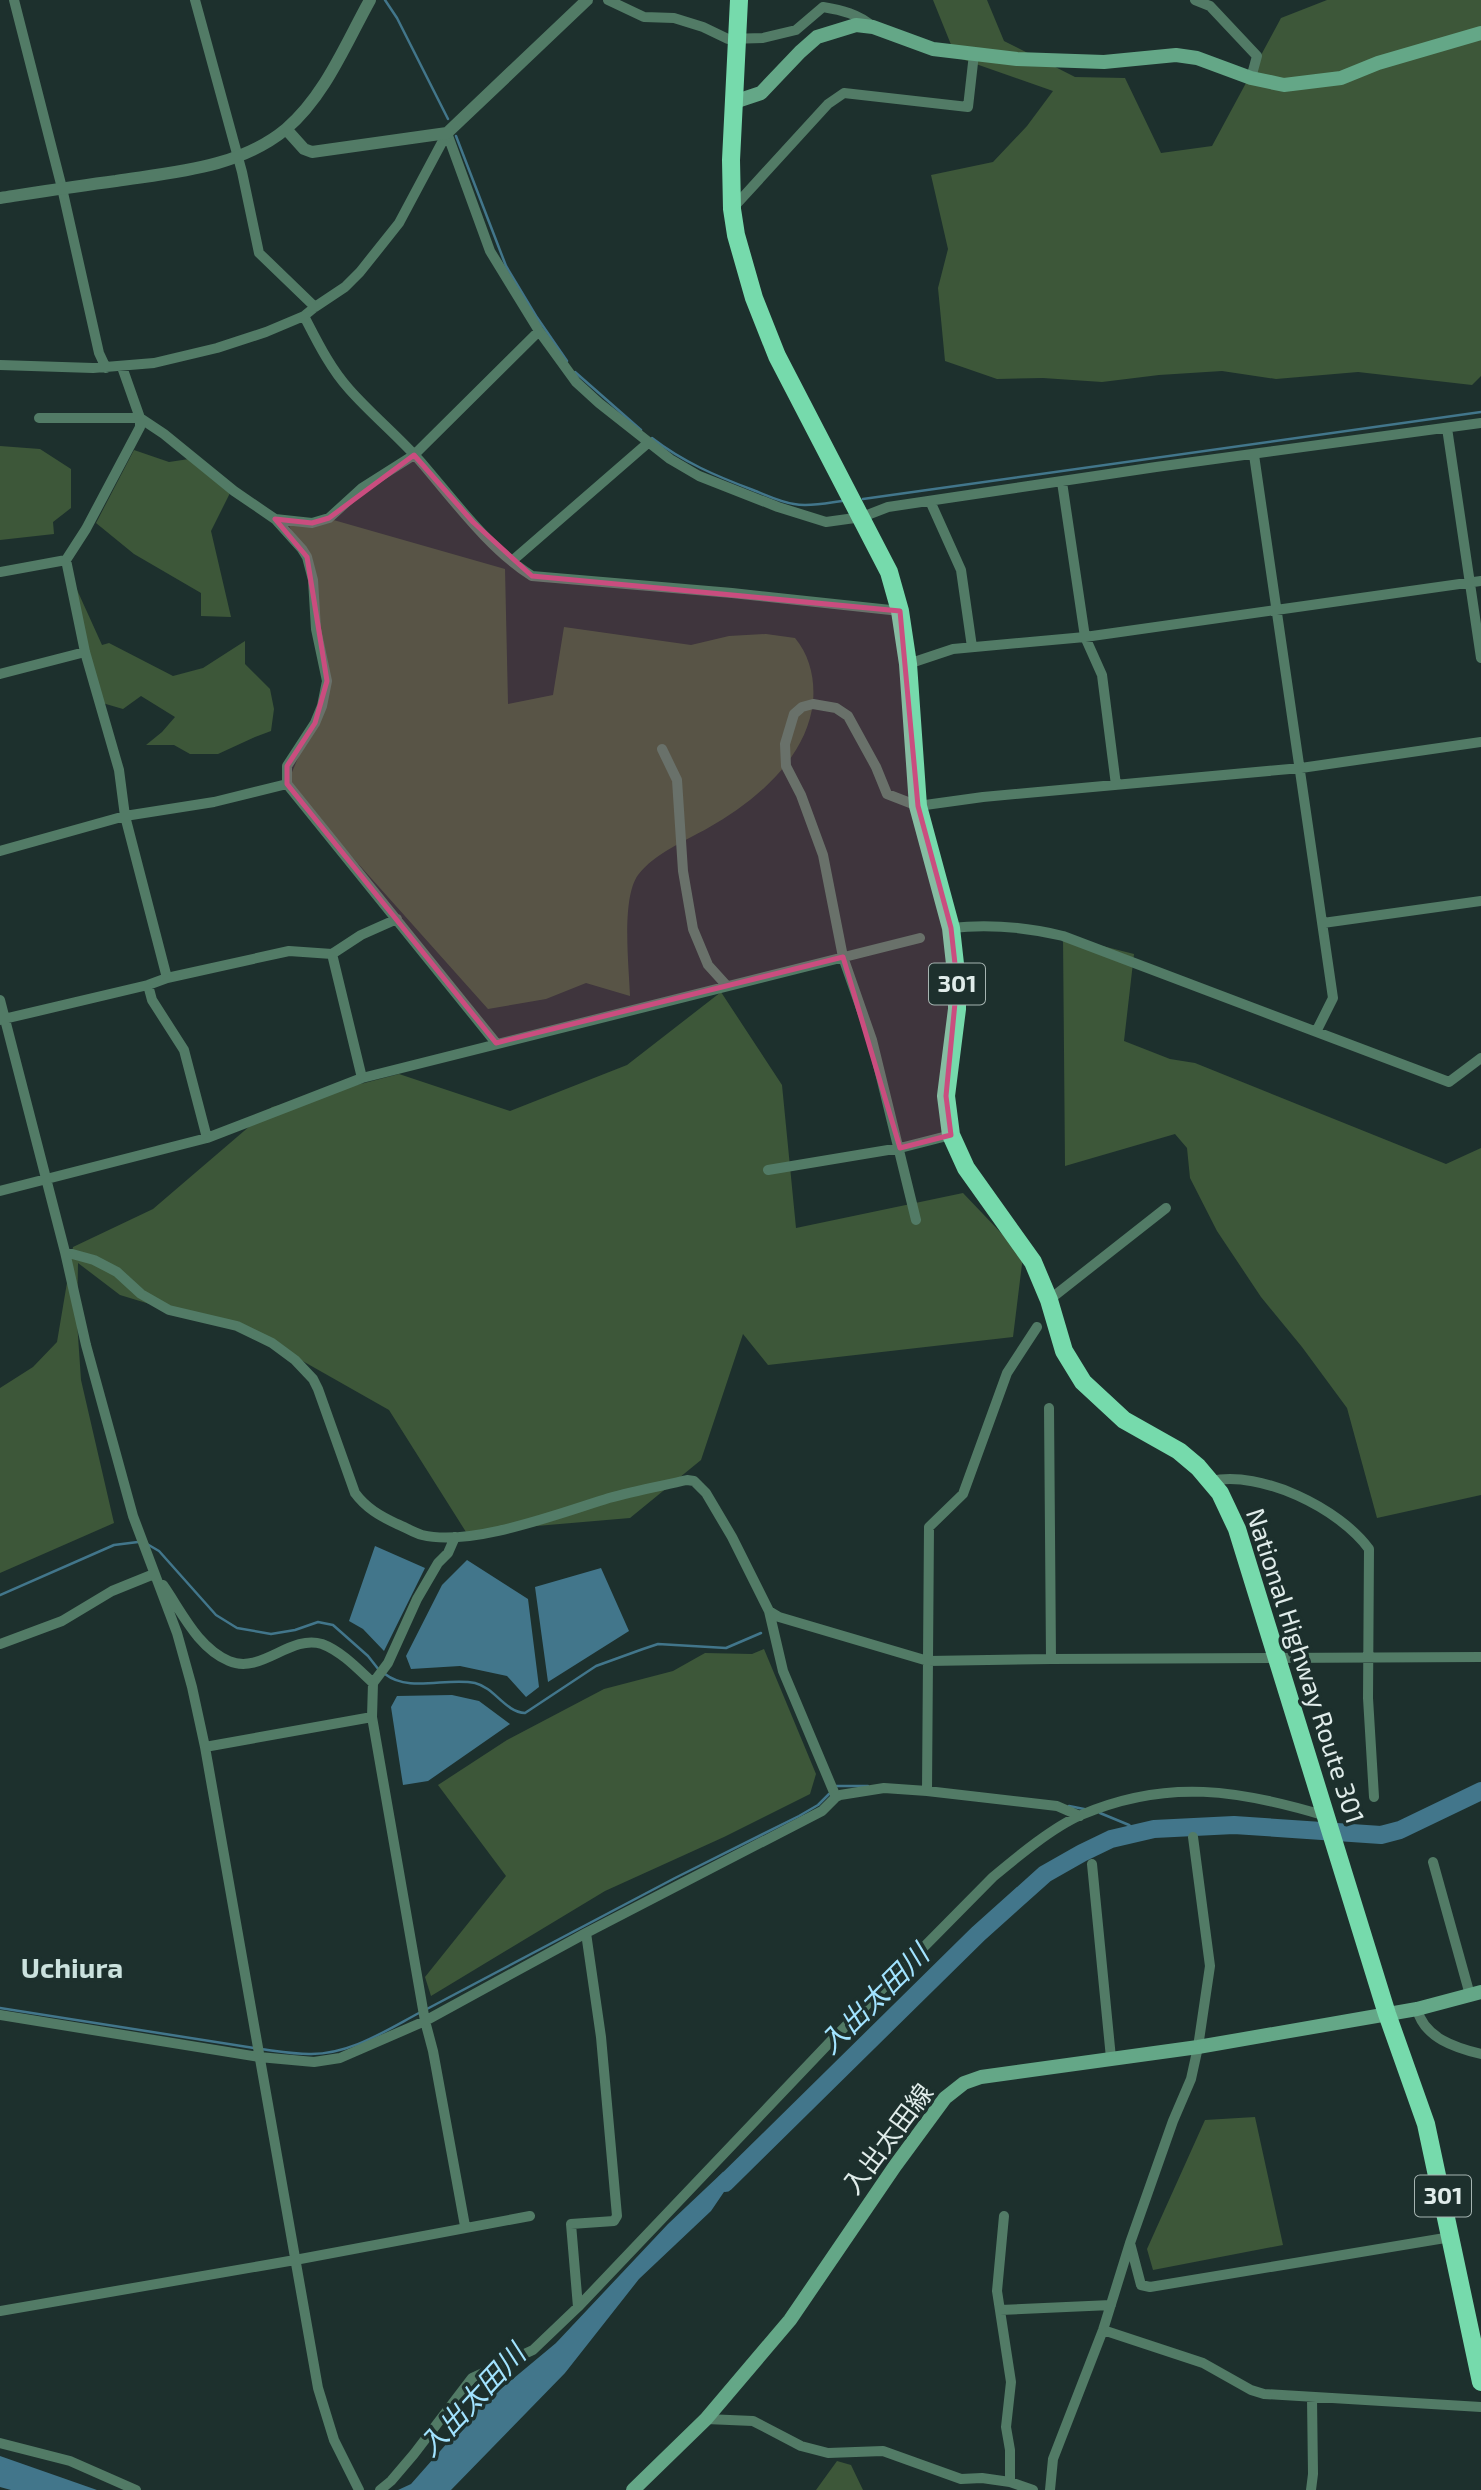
<svg xmlns="http://www.w3.org/2000/svg" width="1481" height="2490" font-family="'Exo 2','Noto Sans JP',sans-serif">
  <rect width="100%" height="100%" fill="#1d302d"/>
  <path fill="#3d5739" d="M933,0H987L1004,41L1075,77L1125,78L1161,153L1212,146L1281,18L1327,0H1481V376L1472,385L1358,372L1276,379L1222,371L1159,375L1102,382L1043,378L997,379L945,361L938,288L948,249L931,175L993,162L1027,126L1053,91L956,57Z
    M0,446L40,449L71,469V508L53,522L54,534L0,540Z
    M134,450L169,462L189,459L232,489L211,531L231,617L201,616V593L134,554L96,523Z
    M330,519L505,569L508,704L553,695L564,627L691,645L729,636L766,634L795,638C810,656 815,679 813,702C807,758 755,802 708,828C685,841 655,853 638,875C621,899 629,966 630,996L586,983L546,999L488,1009L287,784L325,694L309,564L286,520Z
    M73,581L102,645L109,643L173,676L203,668L245,641V664L270,689L274,709L271,731L255,737L218,754H190L174,745H146L162,732L175,717L141,696L123,709L99,702Z
    M1063,936L1134,954L1124,1041L1170,1059L1195,1063L1446,1164L1481,1148V1495L1377,1518L1347,1408L1302,1347L1261,1297L1217,1231L1190,1178L1187,1148L1175,1134L1065,1166Z
    M721,992L782,1085L796,1228L963,1193L1023,1256L1013,1337L768,1365L743,1334L701,1460L630,1518L466,1532L389,1410L262,1338L120,1295L78,1263L77,1321L81,1380L114,1523L0,1573V1388L33,1367L57,1342L73,1247L153,1209L272,1107L399,1074L510,1111L627,1065Z
    M764,1649L816,1774L810,1794L724,1837L605,1891L431,1996L425,1977L506,1876L438,1785L507,1740L604,1689L673,1671L705,1653L752,1654Z
    M1255,2117L1283,2245L1153,2270L1147,2249L1205,2120Z
    M837,2461L851,2465L863,2490H816Z"/>
  <path fill="#42768b" d="M375,1546L425,1568L384,1651L363,1629L349,1621Z
    M467,1560L528,1599L539,1687L526,1697L507,1676L460,1666L411,1669L406,1656L442,1585Z
    M601,1568L629,1631L548,1682L535,1587Z
    M452,1695L479,1701L510,1724L428,1781L403,1785L391,1707L397,1696Z
    M741,2167L711,2211L639,2279L565,2373L451,2490H398L411,2484L479,2407L556,2343L668,2224L723,2172Z
    M0,2456L97,2490H11L0,2487Z"/>
  <g fill="none" stroke-linecap="round" stroke-linejoin="round">
    <path stroke="#42768b" stroke-width="2.5" d="M385,0L397,18L448,119
      M456,136L506,266L536,316L567,361
      M575,372L641,430
      M652,438C683,462 716,476 753,490C766,495 780,502 794,504C809,507 827,503 842,501
      M863,499L1481,412
      M147,1544L159,1551L216,1615L237,1628L271,1634L295,1630L318,1622L333,1625L368,1656L379,1670
      M0,1595L114,1545L138,1542
      M385,1674C409,1693 447,1677 475,1683C495,1688 505,1712 525,1713L596,1666L643,1649L658,1644L726,1648L761,1633
      M836,1786H868
      M1069,1806L1084,1809
      M1100,1813L1129,1825L1137,1832
      M0,2008L254,2048
      M425,2010L675,1878L799,1816L818,1805L829,1794
      M260,2049C276,2051 293,2054 309,2054C349,2055 385,2031 419,2013"/>
    <path stroke="#42768b" stroke-width="18" d="M725,2183L978,1934L1045,1874L1082,1853L1111,1839L1154,1829L1234,1825L1381,1835L1400,1830L1481,1791"/>
    <path stroke="#527b66" stroke-width="10" d="M14,0L62,188L99,353L106,368
      M195,0L242,172L259,253L315,307
      M608,0L644,17L674,18L703,27L728,39L763,38L796,30L823,7C841,10 859,14 873,27
      M1195,0L1210,6L1257,56L1251,78
      M447,133L490,251L539,331L576,382L599,403L670,459L699,476L778,507L826,522L862,517L888,507L1156,467L1481,423
      M732,209L828,104L844,93L968,107L974,54
      M304,316C317,341 330,368 349,389C371,414 398,436 420,461C453,499 489,549 532,576L732,593L900,611
      M0,365L93,368L154,363L217,348L266,332L304,316L315,307L345,287L360,272L399,223L447,133
      M39,418H140L164,434L234,491L275,519L302,549L307,557L313,580L316,629L327,681L322,706L315,723L287,766V784L496,1043
      M1447,428L1481,658
      M1254,455L1333,998L1317,1030
      M1062,482L1085,637L1102,675L1116,785
      M930,501L961,570L972,647
      M275,519L312,523L329,518L362,488L414,455L539,331
      M66,560L86,529L140,427V418L122,367
      M512,561L649,442
      M0,572L66,560L85,652L119,770L125,816L167,978
      M908,664L953,649L1085,637L1481,581
      M0,674L85,652
      M662,749L677,780L683,871L693,929L708,965L727,986
      M0,851L125,816L214,802L287,784
      M1323,923L1481,901
      M951,928C988,924 1026,927 1063,936L1449,1082L1481,1058
      M332,954L362,1078
      M148,985L152,1000L184,1050L207,1138
      M0,1000L65,1252L86,1345L133,1516L177,1633L192,1687L205,1747L318,2388L334,2440L359,2490
      M0,1020L148,985L167,978L289,951L332,954L361,935L397,919
      M768,1170L900,1148L951,1135
      M0,1191L207,1138L362,1078L920,938
      M916,1220L872,1040L843,957L823,855L801,795L786,766L785,744L794,714L802,707L813,704L836,708L848,716L876,767L887,794L918,806L983,797L1301,768L1481,742
      M65,1252L94,1260L117,1272L141,1294L169,1310L237,1326L272,1343L295,1360L313,1379L318,1389L355,1493C366,1508 380,1516 397,1524C405,1527 414,1533 422,1535C472,1547 560,1513 609,1498C634,1491 661,1486 687,1480L694,1481L706,1493L732,1537L769,1611L783,1671L836,1797L840,1795L884,1788L927,1791L1057,1806L1080,1816
      M1049,1300L1166,1208
      M1049,1408L1051,1659
      M1211,1481C1261,1470 1339,1508 1369,1549L1368,1698L1374,1797
      M455,1537L448,1553L438,1563L417,1599L388,1663L373,1683L372,1717L425,2021L433,2051L465,2226
      M163,1585C182,1612 197,1647 229,1661C261,1675 290,1634 322,1644C341,1651 358,1669 373,1683
      M769,1611L779,1617L928,1661L1051,1659L1481,1657
      M0,1644L62,1621L112,1591L154,1574
      M205,1747L372,1717
      M927,1791L929,1527L963,1494L1007,1373L1037,1327
      M1433,1862L1470,1995
      M1092,1864L1111,2058
      M1417,2009C1424,2038 1456,2048 1481,2054
      M0,2015L259,2057L314,2062L340,2058L425,2021L586,1933L822,1811L836,1797
      M1004,2216L997,2291L1011,2382L1006,2427L1010,2450V2482
      M1130,2243L1141,2285L1150,2287L1451,2237
      M578,2307L571,2224L614,2221L617,2216L601,2037L586,1933
      M1000,2310L1111,2305
      M0,2311L295,2260L530,2216
      M1103,2330L1203,2363L1251,2390L1264,2394L1481,2407
      M706,2419L753,2421L801,2446L828,2453L883,2451L961,2479L982,2478L1010,2482L1033,2490
      M0,2443L70,2461L136,2490
      M380,2490L391,2481L414,2454L472,2378L533,2350L578,2307L831,2041L993,1877C1017,1857 1053,1827 1081,1815C1167,1778 1240,1790 1326,1816
      M1050,2490L1053,2459L1103,2330L1130,2243L1173,2121L1191,2079L1198,2047L1210,1966L1193,1837
      M1311,2490L1313,2474L1312,2398"/>
    <path stroke="#527b66" stroke-width="12" d="M286,129L304,149L312,152L447,133L587,0
      M0,198C39,192 77,186 116,181C174,172 239,168 286,129C325,96 346,43 370,0"/>
    <path stroke="#64a787" stroke-width="14" d="M734,102L761,93L800,52L817,37L856,25L873,27L933,49L1017,59L1104,62L1176,55L1197,58L1251,78L1284,85L1341,78L1378,63L1481,33
      M633,2490L706,2419L790,2320L895,2166L945,2098L964,2083L981,2077L1198,2047L1417,2009L1481,1992"/>
    <path stroke="#76daac" stroke-width="18" d="M739,0L731,160L732,209L736,235L754,298L777,356L889,572L900,611L908,664L918,806L951,928L957,982V1009L946,1096L951,1135L966,1168L1033,1262L1049,1300L1064,1351L1083,1382L1124,1420L1179,1451L1198,1467L1220,1493L1237,1529L1387,2014L1426,2124L1481,2382"/>
  </g>
  <path fill="#ca4d7f" fill-opacity="0.2" stroke="#ca4d7f" stroke-width="5" stroke-linejoin="round" d="M414,455L473,522L532,576L900,611L918,806L951,928L957,982L946,1096L951,1135L900,1148L843,957L496,1043L287,784V766L315,723L327,681L307,557L275,519L312,523L329,518Z"/>
  <g text-anchor="middle" stroke-width="7" stroke-linejoin="round" paint-order="stroke">
    <g fill="#1d302d" stroke="#a6b4b1" stroke-width="2">
      <rect x="929" y="963.5" width="56" height="41" rx="5"/>
      <rect x="1415" y="2175.5" width="56" height="41" rx="5"/>
    </g>
    <g font-size="24" font-weight="bold" fill="#e0ecea">
      <text x="957" y="992">301</text>
      <text x="1443" y="2204">301</text>
    </g>
    <g font-size="26" fill="#e0ecea" stroke="#1d302d">
      <text transform="translate(1305 1666) rotate(72)" y="9">National Highway Route 301</text>
      <text transform="translate(888 2139) rotate(-53)" y="9">入出太田線</text>
    </g>
    <g font-size="28" font-weight="bold" fill="#cbe2de" stroke="#1d302d">
      <text x="72" y="1978">Uchiura</text>
    </g>
    <g font-size="28" font-style="italic" fill="#a2e3ff" stroke="#1d302d">
      <text transform="translate(874 1999) rotate(-45)" y="10">入出太田川</text>
      <text transform="translate(472 2400) rotate(-47)" y="10">入出太田川</text>
    </g>
  </g>
</svg>
